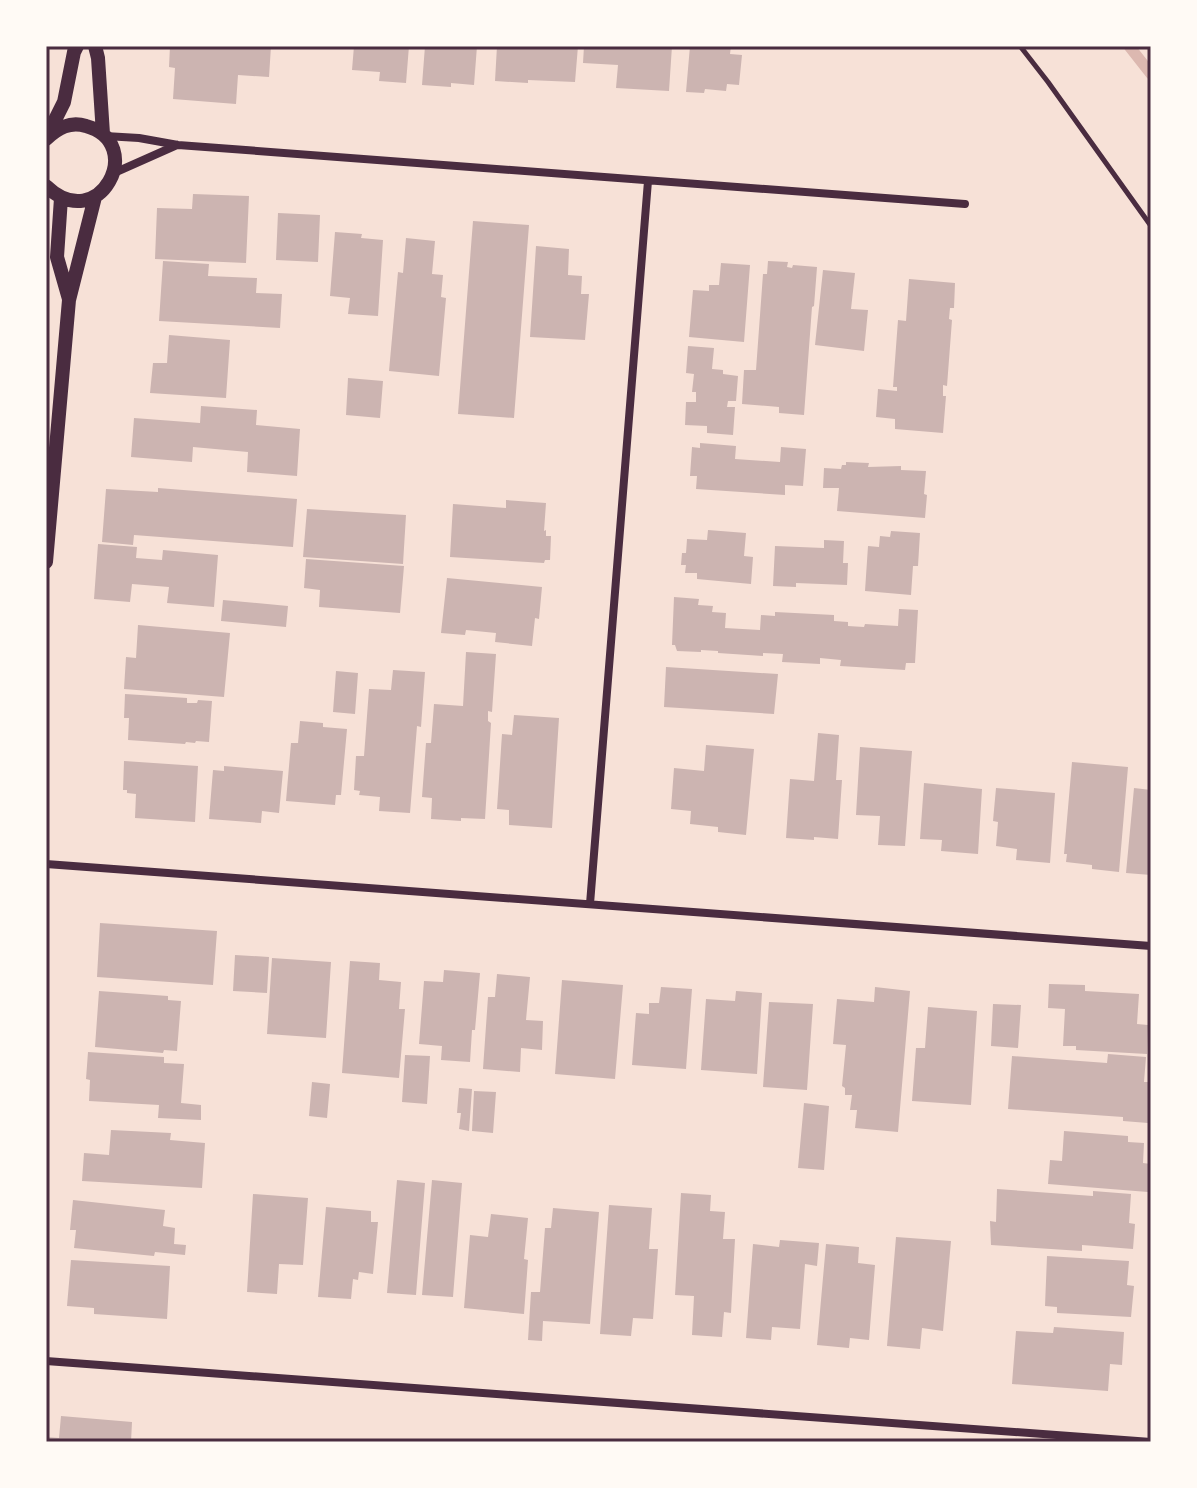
<svg xmlns="http://www.w3.org/2000/svg" width="1197" height="1488" font-family="'Open Sans',sans-serif">
  <rect width="100%" height="100%" fill="#f7e1d7"/>
  <g fill="none" stroke-linecap="round" stroke-linejoin="round">
    <path stroke="#dcb8b0" stroke-width="11" d="M1129,46L1151,74"/>
  </g>
  <path fill="#ccb4b1" d="M170,46H271L269,77L238,75L236,104L173,99L175,68L169,67Z
    M354,46H409L406,83L379,81L380,72L352,70Z
    M425,46H477L474,85L451,83V87L422,85Z
    M497,46H578L575,82L528,80V83L495,81Z
    M584,46H672L669,91L616,88L618,65L583,63Z
    M690,46H731L730,54L742,55L739,85L727,84L726,91L705,89L704,93L686,92Z
    M193,194L249,196L246,263L155,259L157,208L192,209Z
    M278,213L320,215L318,262L276,260Z
    M473,221L529,225L514,418L458,414Z
    M335,232L362,234L361,238L383,240L378,316L348,314L350,298L330,296Z
    M406,238L435,241L432,274L443,275L441,297L446,298L439,376L389,371L398,272L403,273Z
    M536,246L569,249L568,275L582,276L581,294H589L585,340L530,337Z
    M163,261L209,264L208,276L257,278L256,293L282,294L280,328L159,321Z
    M768,261L788,262L787,267L792,268L793,265L817,267L814,306L812,307L804,415L779,413V407L742,404L744,370H756L763,274H767Z
    M721,263L750,265L744,342L689,337L693,290L709,291V285H719Z
    M823,270L855,273L851,309L868,310L864,351L815,345Z
    M909,279L955,283L954,308H950L949,319L952,320L947,386L943,385V396H946L943,433L895,429V419L876,417L878,389L897,391V387H893L898,320L906,321Z
    M169,335L230,340L226,398L150,393L153,363H167Z
    M688,346L714,348L712,369L723,370V374L738,376L736,401H728L727,407H735L733,435L707,433V426L685,425L686,402H696V392H692L694,374L686,373Z
    M348,378L383,381L380,418L346,415Z
    M201,406L257,410L256,425L300,429L297,476L247,472L248,452L193,447L192,462L131,457L134,418L200,423Z
    M700,443L736,446L735,459L780,462L781,447L806,449L803,486L785,485V495L696,489L697,476H690L692,447L700,448Z
    M846,462L869,463L868,467L901,466V470L926,471L924,494L927,495L925,518L837,511L839,488H823L824,468L841,469L842,465H846Z
    M158,488L297,499L293,547L134,535L133,545L102,542L106,489L158,492Z
    M506,500L546,503L544,531L546,530V536H551L550,560H545L544,563L450,557L453,504L506,508Z
    M307,509L406,515L403,564L303,557Z
    M708,530L746,533L744,556L753,557L751,584L697,579V573H685L686,565H681L682,553H686L687,539L707,540Z
    M891,531L920,533L918,566H913L911,595L865,591L868,546L879,547L880,536L890,537Z
    M824,540L844,541L843,563H848L847,585L796,583V587L773,586L775,546L824,548Z
    M98,544L137,547L136,558L162,560L163,550L218,555L214,607L167,603L169,587L132,584L130,602L94,599Z
    M306,559L404,566L400,613L319,607L320,590L304,588Z
    M447,578L542,587L539,619L535,618L532,646L495,642L496,633L466,630L465,635L441,633Z
    M674,597L699,599L698,605L713,606L712,612L726,613L725,628L760,630L761,615L775,616V612L834,615V621L848,622V626L864,627L865,624L898,626L899,609L918,610L915,663H906L905,670L840,666L841,660L820,658V664L782,662L783,654L763,653V656L718,653V651L701,650V652L677,651L675,645H672Z
    M223,600L288,606L286,627L221,621Z
    M138,625L230,633L224,697L124,689L126,657L136,658Z
    M466,652L496,654L492,712L488,711V721L491,723L485,819L461,818V821L431,819L432,798L422,797L426,743H431L434,704L463,706Z
    M666,667L778,674L774,714L664,707Z
    M393,670L425,672L421,727L417,726L410,813L379,811L380,797L359,795L360,791L354,790L356,756H364L369,689L391,690Z
    M336,671L358,673L355,714L333,712Z
    M125,694L187,698V703H197L198,700L212,701L209,742L196,741L195,743L186,742L185,744L128,740L129,718H124Z
    M514,715L559,718L552,828L509,825V810L497,809L502,734L512,735Z
    M300,721L323,723V727L347,729L341,795H336L335,805L286,801L291,743H298Z
    M818,733L839,735L836,780H842L838,839L814,837V840L786,838L790,779L814,781Z
    M706,745L754,749L746,835L718,832V827L690,824L691,811L671,809L674,768L704,771Z
    M860,747L912,751L905,846L878,845L880,816L856,815Z
    M124,761L198,766L195,822L135,818L136,794L127,793V790H123Z
    M1072,762L1128,767L1119,872L1092,869V865L1066,862L1067,854H1064Z
    M224,766L283,771L279,813L262,811L261,823L209,819L213,770L224,771Z
    M924,783L982,789L978,854L941,851L942,840L920,839Z
    M996,788L1055,793L1050,863L1016,860L1017,849L996,846L998,822L993,821Z
    M1134,788L1151,790V875L1126,873Z
    M100,923L217,931L213,985L97,977Z
    M235,955L269,957L267,993L233,991Z
    M272,958L331,962L326,1038L267,1034Z
    M350,961L380,963L379,980L401,982L399,1009H405L399,1078L342,1073Z
    M444,970L480,973L475,1030H472L470,1062L441,1060L442,1046L419,1044L424,981L443,982Z
    M497,974L530,977L526,1020L543,1021L542,1050L521,1048L520,1072L483,1069L488,997H495Z
    M562,980L623,985L615,1079L555,1074Z
    M1049,984L1085,985V991L1139,994L1137,1024L1148,1025L1147,1054L1076,1050V1046H1063L1065,1009L1048,1008Z
    M661,987L692,989L686,1069L632,1065L636,1013L649,1014V1003H659Z
    M875,987L910,991L898,1132L855,1128L857,1110H850L852,1095H845V1088L842,1086L846,1045L833,1044L837,999L874,1002Z
    M99,991L168,996V1000L181,1001L177,1051L164,1050L163,1053L95,1047Z
    M736,991L762,993L757,1074L701,1070L706,999L735,1001Z
    M769,1002L813,1004L807,1090L763,1087Z
    M993,1004L1021,1005L1018,1048L991,1046Z
    M928,1007L977,1011L971,1105L912,1101L916,1048H925Z
    M88,1052L164,1057V1063L184,1064L181,1103L201,1105V1120L158,1118L159,1105L89,1101L90,1080L86,1079Z
    M1108,1054L1146,1057L1144,1082H1151L1148,1123L1123,1121V1117L1008,1109L1012,1056L1107,1063Z
    M405,1055L430,1056L427,1104L402,1102Z
    M312,1082L330,1084L327,1118L309,1116Z
    M459,1088L472,1089L469,1131L459,1129L461,1113H457Z
    M474,1091L496,1092L493,1133L472,1131Z
    M804,1103L829,1106L824,1170L798,1168Z
    M111,1130L171,1133L170,1140L205,1143L202,1188L82,1181L84,1153L109,1155Z
    M1064,1131L1128,1136V1142L1144,1143L1143,1163L1151,1164L1148,1192L1048,1184L1050,1160L1062,1161Z
    M397,1180L425,1183L416,1295L387,1293Z
    M432,1180L462,1183L453,1297L422,1295Z
    M997,1189L1093,1196V1191L1131,1194L1129,1223L1135,1224L1133,1249L1082,1245V1251L991,1245L990,1221L996,1222Z
    M681,1193L711,1195L710,1211L725,1212L723,1239H735L731,1313L724,1312L722,1337L692,1335L694,1296L675,1295Z
    M253,1194L308,1198L303,1265L279,1264L277,1294L247,1292Z
    M73,1200L165,1210L163,1226L175,1228L174,1244L186,1245L185,1255L155,1252L154,1256L74,1248L76,1230H70Z
    M609,1205L652,1208L649,1249H658L653,1319L633,1318L631,1336L600,1334Z
    M326,1207L371,1211V1222H378L373,1274L359,1272L358,1280L353,1279L351,1299L318,1297Z
    M553,1208L599,1212L590,1324L543,1321L542,1341L528,1340L531,1292H540L545,1228H551Z
    M491,1214L528,1218L524,1259L528,1260L524,1314L464,1308L470,1235L488,1237Z
    M896,1237L951,1241L943,1331L922,1328L920,1349L887,1346Z
    M780,1240L819,1243L817,1266L805,1264L800,1329L772,1327L771,1340L746,1338L753,1244L779,1247Z
    M826,1244L859,1247L858,1263L875,1265L869,1340L850,1338L849,1348L817,1345Z
    M1047,1256L1129,1261L1127,1285L1134,1286L1131,1317L1057,1313V1307L1045,1306Z
    M71,1260L170,1266L167,1319L94,1314V1308L67,1306Z
    M1054,1327L1124,1332L1122,1365L1110,1364L1108,1391L1012,1384L1016,1331L1053,1333Z
    M61,1416L132,1422L131,1442H46V1437L59,1438Z"/>
  <g fill="none" stroke-linecap="round" stroke-linejoin="round">
    <path stroke="#4a2c40" stroke-width="5" d="M1020,46L1048,82L1151,226"/>
    <path stroke="#4a2c40" stroke-width="8" d="M105,136L139,138L178,145L965,204
      M114,173L177,145
      M46,864L1151,946
      M590,904L648,181
      M46,1361L1151,1442"/>
    <path stroke="#4a2c40" stroke-width="14" d="M95,46L98,58L103,134
      M48,134L64,102L74,52L77,46
      M46,139C58,128 70,121 86,126C148,143 99,237 46,186
      M61,198L57,257L69,299
      M46,562L69,300L95,197"/>
  </g>
  <rect width="1197" height="1488" fill="none" stroke="#fffaf5" stroke-width="96"/>
  <rect x="48" y="48" width="1101" height="1392" fill="none" stroke="#4a2c40" stroke-width="3"/>
</svg>
